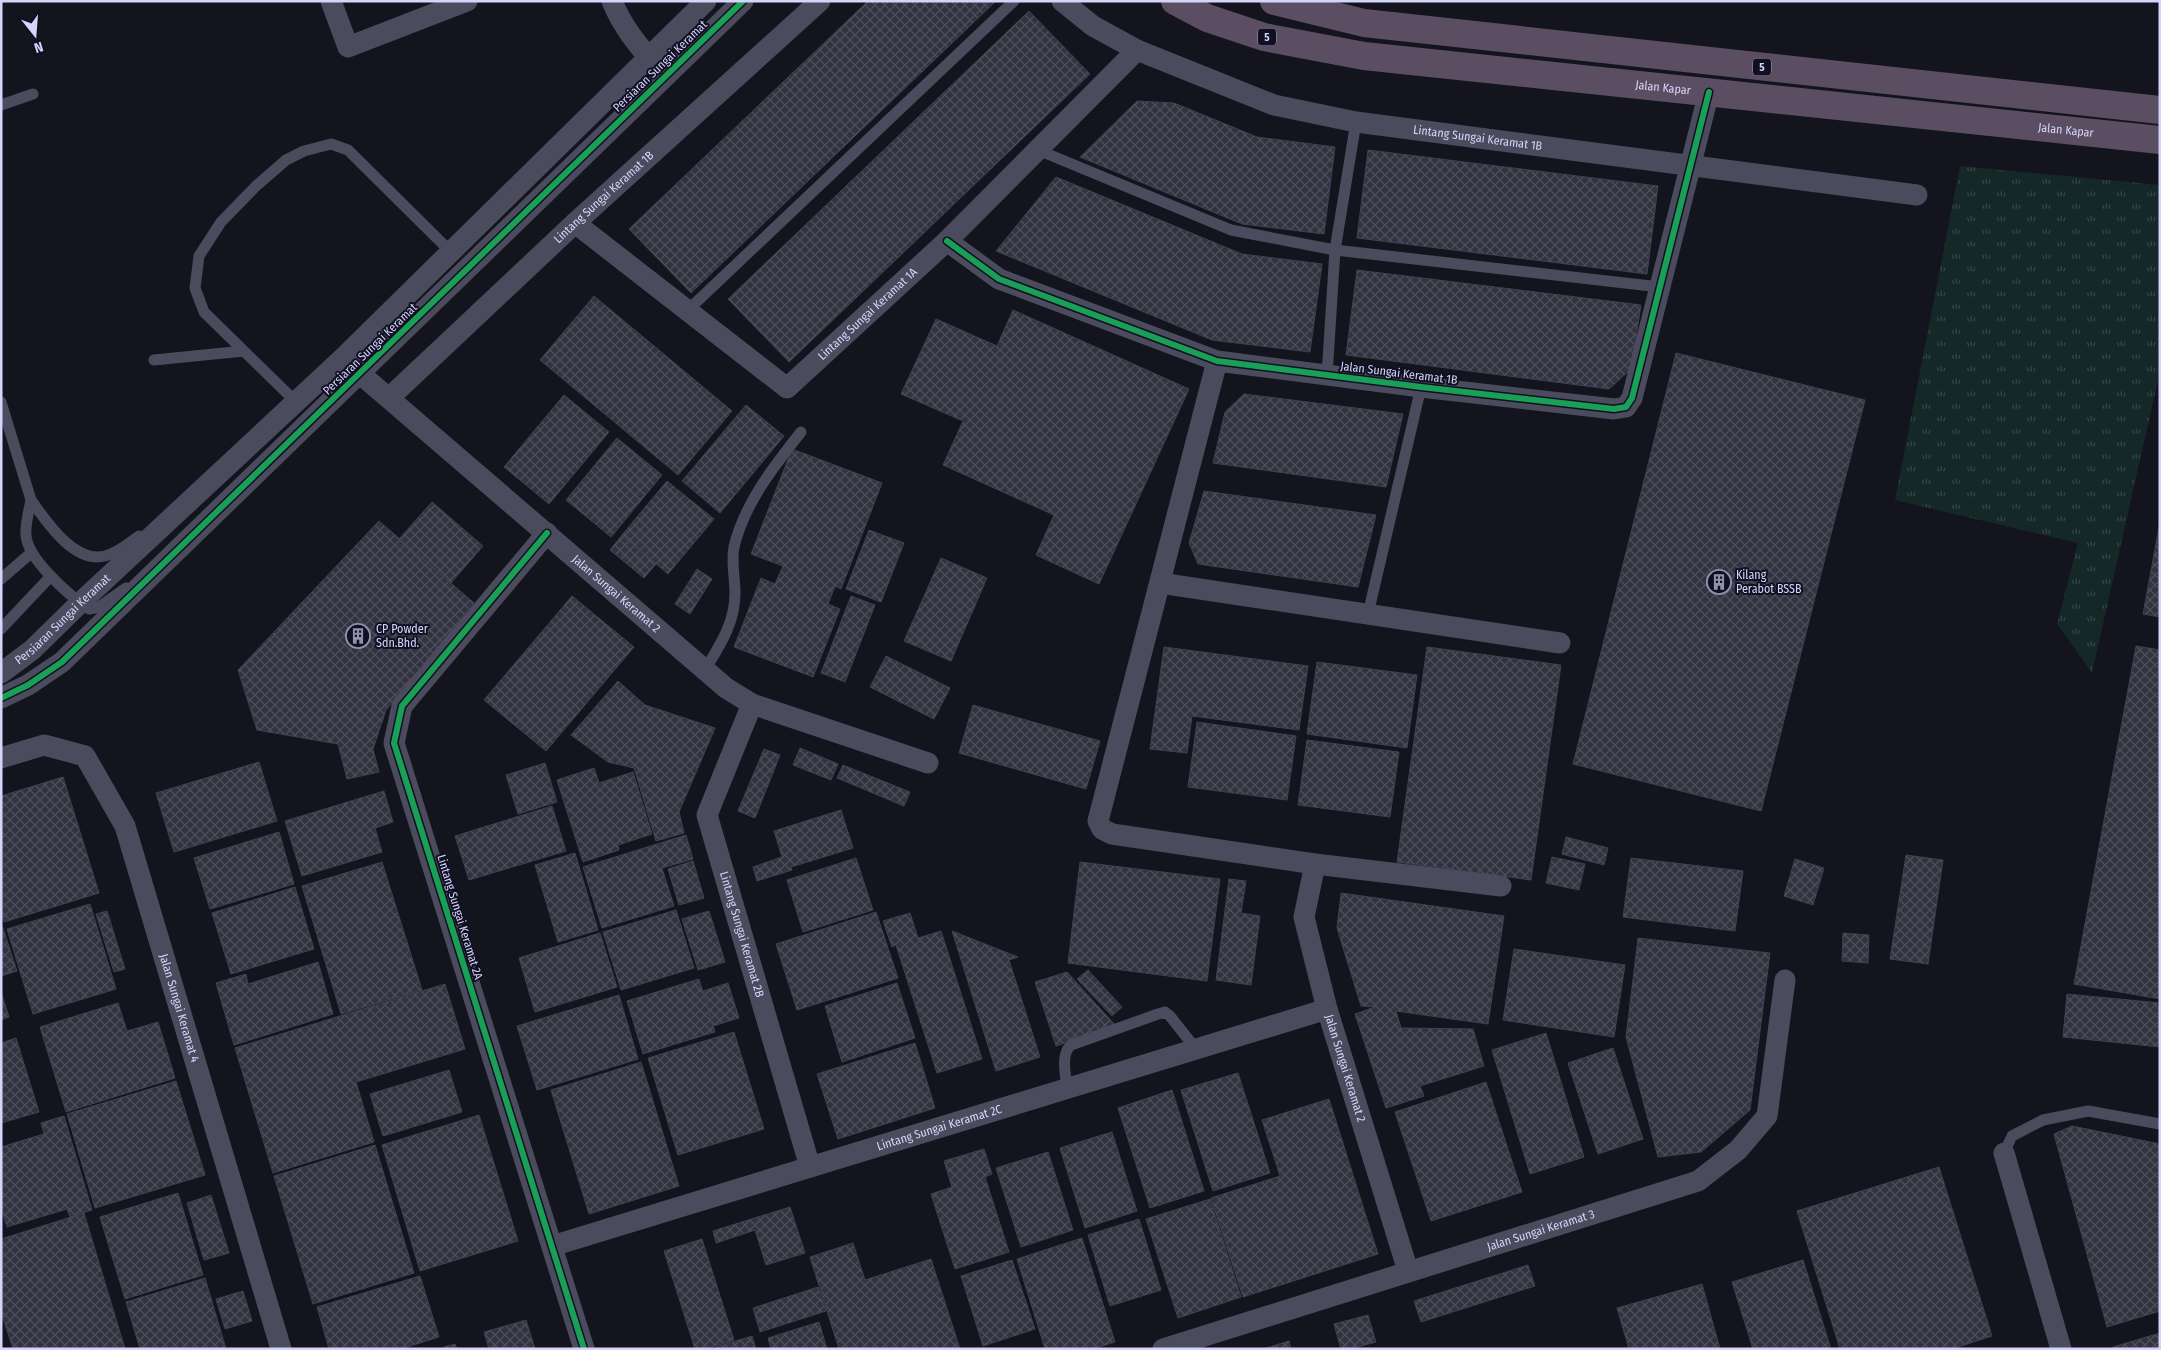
<svg xmlns="http://www.w3.org/2000/svg" width="2161" height="1350" font-family="'Fira Sans Condensed',sans-serif">
  <defs>
    <pattern id="grass-tufts" width="24" height="20" patternUnits="userSpaceOnUse" patternTransform="scale(1.25)"><rect width="24" height="20" fill="#142827"/><path d="M3 7l-1-3M5 7V3M7 7l1-3M15 17l-1-3M17 17v-4M19 17l1-3" fill="none" stroke="#354647"/></pattern>
    <pattern id="building-cross-hatch" width="8" height="8" patternUnits="userSpaceOnUse" patternTransform="scale(1.25)"><rect width="8" height="8" fill="#323240"/><path d="M0 0l8 8M0 8l8-8" fill="none" stroke="#4f4f5c"/></pattern>
  </defs>
  <rect width="100%" height="100%" fill="#14141e"/>
  <path fill="url(#grass-tufts)" d="M1960,166L2160,185V371L2092,673L2057,624L2078,543L1895,500Z"/>
  <path fill="url(#building-cross-hatch)" stroke="#404051" d="M868,1H996L691,293L629,229Z
    M1029,11L1090,74L789,362L728,299Z
    M1137,101L1174,103L1257,137L1335,147L1324,234L1242,224L1080,157Z
    M1368,150L1658,186L1647,274L1357,238Z
    M1056,177L1242,254L1322,264L1310,352L1212,340L996,251Z
    M1357,270L1641,305L1631,369L1609,389L1346,355Z
    M594,296L732,411L678,475L540,360Z
    M1013,310L1189,389L1099,584L1036,555L1054,515L943,465L963,421L901,394L936,319L997,346Z
    M1676,353L1865,400L1761,811L1573,764Z
    M1244,394L1403,414L1386,487L1213,463L1225,412Z
    M564,395L609,432L549,504L504,467Z
    M746,405L784,436L720,513L682,481Z
    M617,438L662,475L611,537L566,500Z
    M792,449L882,483L841,589L835,586L828,604L840,609L813,677L734,647L761,578L775,584L783,566L751,554Z
    M667,481L714,519L668,574L622,535Z
    M1204,491L1376,515L1358,587L1198,564L1189,543Z
    M432,502L483,546L451,583L399,539Z
    M379,521L474,603L386,710L373,749L379,772L347,779L338,744L257,730L238,670Z
    M2160,522V617L2143,614Z
    M869,530L904,543L881,602L846,589Z
    M622,535L656,564L644,578L610,550Z
    M941,558L987,578L951,661L904,641Z
    M697,569L712,579L690,614L675,604Z
    M572,596L634,647L546,751L484,700Z
    M851,596L875,605L845,682L821,673Z
    M2136,646L2160,650V999L2074,984Z
    M1164,647L1308,666L1299,730L1192,716L1187,753L1150,749Z
    M1427,647L1561,665L1531,880L1397,862Z
    M886,656L950,688L934,719L870,687Z
    M1317,662L1417,675L1407,748L1307,734Z
    M618,681L645,705L715,728L679,812L684,833L656,841L634,768L608,762L571,735Z
    M973,705L1100,741L1086,789L959,753Z
    M1197,722L1296,736L1287,800L1188,787Z
    M1307,740L1399,752L1390,817L1298,805Z
    M800,748L838,764L831,780L793,765Z
    M764,749L780,755L755,818L738,811Z
    M259,762L277,821L174,852L156,793Z
    M545,763L557,802L518,814L506,775Z
    M843,765L910,792L904,806L837,778Z
    M594,768L599,783L633,772L652,834L618,845L619,850L583,862L557,780Z
    M63,777L99,893L4,922L1,914V796Z
    M384,791L393,822L375,828L382,852L302,876L285,821Z
    M552,806L566,851L469,880L455,836Z
    M841,810L853,848L791,867L792,870L757,881L753,867L782,857L774,831Z
    M279,832L294,884L210,909L194,858Z
    M686,835L693,859L662,868L674,906L602,928L583,867Z
    M1566,837L1608,848L1604,865L1562,854Z
    M575,853L598,930L558,942L535,865Z
    M1906,855L1943,860L1928,964L1890,959Z
    M1552,857L1585,864L1579,890L1546,883Z
    M856,858L873,910L803,932L787,880Z
    M1631,858L1743,871L1735,931L1623,917Z
    M1795,859L1824,868L1813,905L1784,896Z
    M693,861L704,898L679,905L668,869Z
    M382,862L422,990L341,1014L302,886Z
    M1080,862L1220,879L1207,981L1068,963Z
    M1229,879L1246,881L1241,913L1260,916L1251,985L1216,980Z
    M295,887L314,949L231,974L212,913Z
    M1341,893L1504,916L1488,1024L1396,1011L1401,1028L1473,1029L1484,1066L1420,1086L1424,1096L1386,1108L1355,1014L1375,1007L1361,1006L1337,928Z
    M90,904L116,989L33,1014L7,929Z
    M676,910L694,968L621,990L603,932Z
    M107,911L125,969L114,972L96,914Z
    M709,911L725,962L698,970L682,919Z
    M876,912L898,978L797,1010L776,944Z
    M910,913L918,938L941,931L982,1059L937,1073L896,945L892,947L883,921Z
    M2,925L17,971L1,976V926Z
    M952,931L1018,957L1009,960L1040,1057L996,1071Z
    M600,933L617,987L535,1012L519,958Z
    M1843,933L1869,935L1868,963L1842,961Z
    M1638,938L1770,953L1750,1110L1701,1152L1658,1157L1626,1037Z
    M1514,949L1625,965L1614,1037L1503,1020Z
    M318,962L333,1014L234,1045L216,983L246,974L248,984Z
    M1088,970L1122,1007L1112,1016L1077,979Z
    M1067,972L1116,1026L1056,1046L1035,982Z
    M699,979L715,1032L643,1054L627,1001Z
    M728,983L739,1018L713,1026L703,991Z
    M897,983L915,1038L842,1062L825,1006Z
    M445,984L465,1049L356,1082L374,1142L273,1173L235,1048Z
    M1,992L9,1017L1,1020Z
    M2067,994L2160,1003V1047L2063,1037Z
    M619,995L638,1059L537,1090L517,1026Z
    M118,1003L127,1031L158,1022L175,1078L66,1112L40,1027Z
    M734,1032L764,1129L678,1155L648,1058Z
    M1546,1033L1584,1157L1530,1174L1492,1050Z
    M16,1038L39,1112L1,1123V1043Z
    M915,1043L935,1108L838,1139L817,1074Z
    M1613,1048L1643,1139L1598,1154L1568,1063Z
    M641,1062L679,1186L589,1214L551,1090Z
    M449,1070L462,1112L383,1136L370,1094Z
    M1238,1073L1270,1173L1213,1191L1181,1090Z
    M176,1081L205,1175L95,1208L67,1114Z
    M1486,1082L1522,1192L1431,1221L1395,1112Z
    M1172,1090L1204,1191L1150,1208L1118,1108Z
    M1329,1099L1378,1254L1243,1297L1211,1198L1280,1176L1262,1120Z
    M479,1115L518,1241L420,1271L382,1145Z
    M64,1116L92,1210L70,1217L67,1209L7,1227L1,1208V1147L44,1134L41,1123Z
    M2072,1126L2160,1144V1311L2107,1327L2054,1134Z
    M1112,1132L1137,1211L1085,1228L1060,1148Z
    M375,1145L414,1273L313,1304L274,1176Z
    M984,1149L992,1174L985,1177L1009,1252L955,1269L931,1194L952,1187L944,1161Z
    M1048,1152L1073,1230L1021,1247L996,1168Z
    M1939,1167L1992,1336L1952,1349H1840L1797,1211Z
    M178,1193L203,1275L125,1299L100,1217Z
    M211,1195L229,1253L204,1260L187,1203Z
    M1210,1199L1241,1297L1178,1318L1146,1219Z
    M790,1207L805,1253L766,1265L755,1230L716,1243L713,1231Z
    M84,1213L125,1349H13L1,1312V1239Z
    M1139,1219L1161,1290L1110,1306L1088,1235Z
    M1082,1238L1115,1342L1093,1349H1045L1017,1259Z
    M702,1239L734,1340L706,1349H695L664,1251Z
    M853,1243L865,1280L931,1259L960,1349H839L810,1257Z
    M1012,1260L1035,1329L983,1346L961,1276Z
    M1803,1260L1831,1349H1753L1732,1282Z
    M1528,1265L1535,1286L1421,1322L1414,1301Z
    M420,1276L439,1337L401,1349H329L317,1307Z
    M205,1278L226,1349H140L126,1302Z
    M1702,1284L1720,1349H1629L1617,1308Z
    M818,1287L826,1311L760,1332L753,1308Z
    M243,1291L252,1321L225,1329L216,1299Z
    M1368,1315L1376,1342L1350,1349H1341L1334,1324Z
    M526,1320L535,1349H489L484,1332Z
    M819,1322L827,1349H771L768,1338Z
    M2160,1333V1349H2113V1347Z
    M752,1336L756,1349H717L716,1347Z
    M1289,1341L1291,1349H1263Z
    M455,1344L457,1349H444V1347Z"/>
  <g fill="none" stroke-linecap="round" stroke-linejoin="round">
    <path stroke="#4a4b5d" stroke-width="11" d="M1,105L33,94
      M1038,150L1231,230L1335,250L1660,287
      M688,310L1014,1
      M154,360L244,351
      M1327,376L1335,250L1356,122
      M1,402L31,500
      M296,402L204,312L195,288L199,256L221,222L256,186L286,160L304,151L331,144L348,150L451,252
      M1,579L31,553
      M126,588L99,607L89,609C70,596 27,559 26,535C25,524 29,511 31,500C46,521 74,564 105,556C118,553 129,543 139,536
      M1368,614L1421,387
      M1,629L51,576
      M705,670C720,645 735,623 735,593C735,579 731,561 734,547C744,504 774,466 801,432
      M1067,1089C1066,1075 1060,1055 1071,1045L1158,1014L1165,1012L1170,1016L1196,1049
      M2004,1153L2012,1136L2043,1120L2088,1111L2160,1124"/>
    <g stroke="#4a4b5d" stroke-width="21">
      <path d="M331,1L348,47L467,1"/>
      <path d="M612,1C621,24 640,50 658,66"/>
      <path id="s1" d="M1062,1L1093,26L1137,50L1274,105L1356,122L1917,195"/>
      <path id="s2" d="M575,223L787,388L947,241L1137,50"/>
      <path d="M947,241L999,279L1217,361L1421,387L1614,409L1626,407L1632,398L1709,92"/>
      <path d="M1217,361L1098,821L1102,829L1112,834L1315,864L1501,886"/>
      <path id="s3" d="M350,365L726,688L752,704L928,763"/>
      <path id="s4" d="M389,398L575,223L820,1"/>
      <path d="M547,533L402,706L394,743L584,1349"/>
      <path d="M1160,583L1560,643"/>
      <path id="s5" d="M1,673L32,650L80,603L342,359L706,1"/>
      <path d="M1,698L28,685L62,662L743,1"/>
      <path id="s6" d="M752,704L707,815L810,1167"/>
      <path id="s7" d="M1,758L44,745L85,756L125,826L281,1349"/>
      <path id="s8" d="M1315,864L1304,917L1327,1009L1408,1271"/>
      <path d="M2004,1153L2061,1349"/>
      <path id="s9" d="M552,1246L1327,1009"/>
      <path id="s10" d="M1163,1349L1698,1181L1738,1150L1767,1116L1785,980"/>
    </g>
    <g stroke="#5c4e62" stroke-width="28">
      <path id="s11" d="M1175,1L1207,18L1264,37L1364,56L2160,140"/>
      <path d="M1274,1L1364,23L2160,110"/>
    </g>
    <defs>
      <path id="cycleway" d="M947,241L999,279L1217,361L1421,387L1614,409L1626,407L1632,398L1709,92
        M547,533L402,706L394,743L584,1349
        M1,698L28,685L62,662L743,1"/>
    </defs>
    <use href="#cycleway" stroke="#111022" stroke-width="9"/>
    <use href="#cycleway" stroke="#1a9f57" stroke-width="6"/>
  </g>
  <defs>
    <symbol id="building-ring" viewBox="-11 -11 22 22"><circle r="9.5" fill="#111022" stroke="#9191ae" stroke-width="1.5"/><path d="M-4-6H4V6H1V3H-1V6H-4ZM-2.5-4.3h1.7v1.8h-1.7ZM.8-4.3h1.7v1.8H.8ZM-2.5-1h1.7V.8h-1.7ZM.8-1h1.7V.8H.8Z" fill="#9191ae"/></symbol>
  </defs>
  <g fill-rule="evenodd">
    <use href="#building-ring" x="1705" y="568" width="28" height="28"/>
    <use href="#building-ring" x="344" y="622" width="28" height="28"/>
  </g>
  <g text-anchor="middle" stroke-width="4" stroke-linejoin="round" paint-order="stroke">
    <g fill="#111022" stroke="#9a9aba" stroke-width="1">
      <rect x="1258" y="28.5" width="18" height="17" rx="4"/>
      <rect x="1753" y="58.5" width="18" height="17" rx="4"/>
    </g>
    <g font-size="11" font-weight="bold" fill="#d5d5fb">
      <text x="1267" y="41">5</text>
      <text x="1762" y="71">5</text>
    </g>
    <g font-size="12" fill="#d5d5fb" stroke="#111022">
      <text transform="translate(660 66) rotate(-44)" y="4">Persiaran Sungai Keramat</text>
      <text dy="4" stroke="none"><textPath href="#s11" startOffset="499">Jalan Kapar</textPath></text>
      <text dy="4" stroke="none"><textPath href="#s11" startOffset="904">Jalan Kapar</textPath></text>
      <text dy="4" stroke="none"><textPath href="#s1" startOffset="444">Lintang Sungai Keramat 1B</textPath></text>
      <text dy="4" stroke="none"><textPath href="#s4" startOffset="294">Lintang Sungai Keramat 1B</textPath></text>
      <text dy="4" stroke="none"><textPath href="#s2" startOffset="378">Lintang Sungai Keramat 1A</textPath></text>
      <text transform="translate(370 349) rotate(-44)" y="4">Persiaran Sungai Keramat</text>
      <text transform="translate(1399 373) rotate(7)" y="4">Jalan Sungai Keramat 1B</text>
      <text dy="4" stroke="none"><textPath href="#s3" startOffset="351">Jalan Sungai Keramat 2</textPath></text>
      <text dy="4" stroke="none"><textPath href="#s5" startOffset="82">Persiaran Sungai Keramat</textPath></text>
      <text transform="translate(460 917) rotate(73)" y="4">Lintang Sungai Keramat 2A</text>
      <text dy="4" stroke="none"><textPath href="#s6" startOffset="244">Lintang Sungai Keramat 2B</textPath></text>
      <text dy="4" stroke="none"><textPath href="#s7" startOffset="358">Jalan Sungai Keramat 4</textPath></text>
      <text dy="4" stroke="none"><textPath href="#s8" startOffset="211">Jalan Sungai Keramat 2</textPath></text>
      <text dy="4" stroke="none"><textPath href="#s9" startOffset="405">Lintang Sungai Keramat 2C</textPath></text>
      <text dy="4" stroke="none"><textPath href="#s10" startOffset="396">Jalan Sungai Keramat 3</textPath></text>
    </g>
    <g font-size="12" fill="#d5d5fb" stroke="#111022" text-anchor="start">
      <text x="1736" y="579">Kilang<tspan x="1736" dy="14">Perabot BSSB</tspan></text>
      <text x="376" y="633">CP Powder<tspan x="376" dy="14">Sdn.Bhd.</tspan></text>
    </g>
  </g>
  <rect width="2161" height="1350" fill="none" stroke="#d5d5fb" stroke-width="5"/>
  <g transform="translate(35 35) rotate(163)" stroke="#111022" stroke-width="4" paint-order="stroke">
  <path d="M0-4L9 19L0 12L-9 19Z" fill="#d5d5fb"/>
  <text y="-8" font-size="14" font-weight="bold" text-anchor="middle" fill="#d5d5fb">N</text>
  </g>
</svg>
